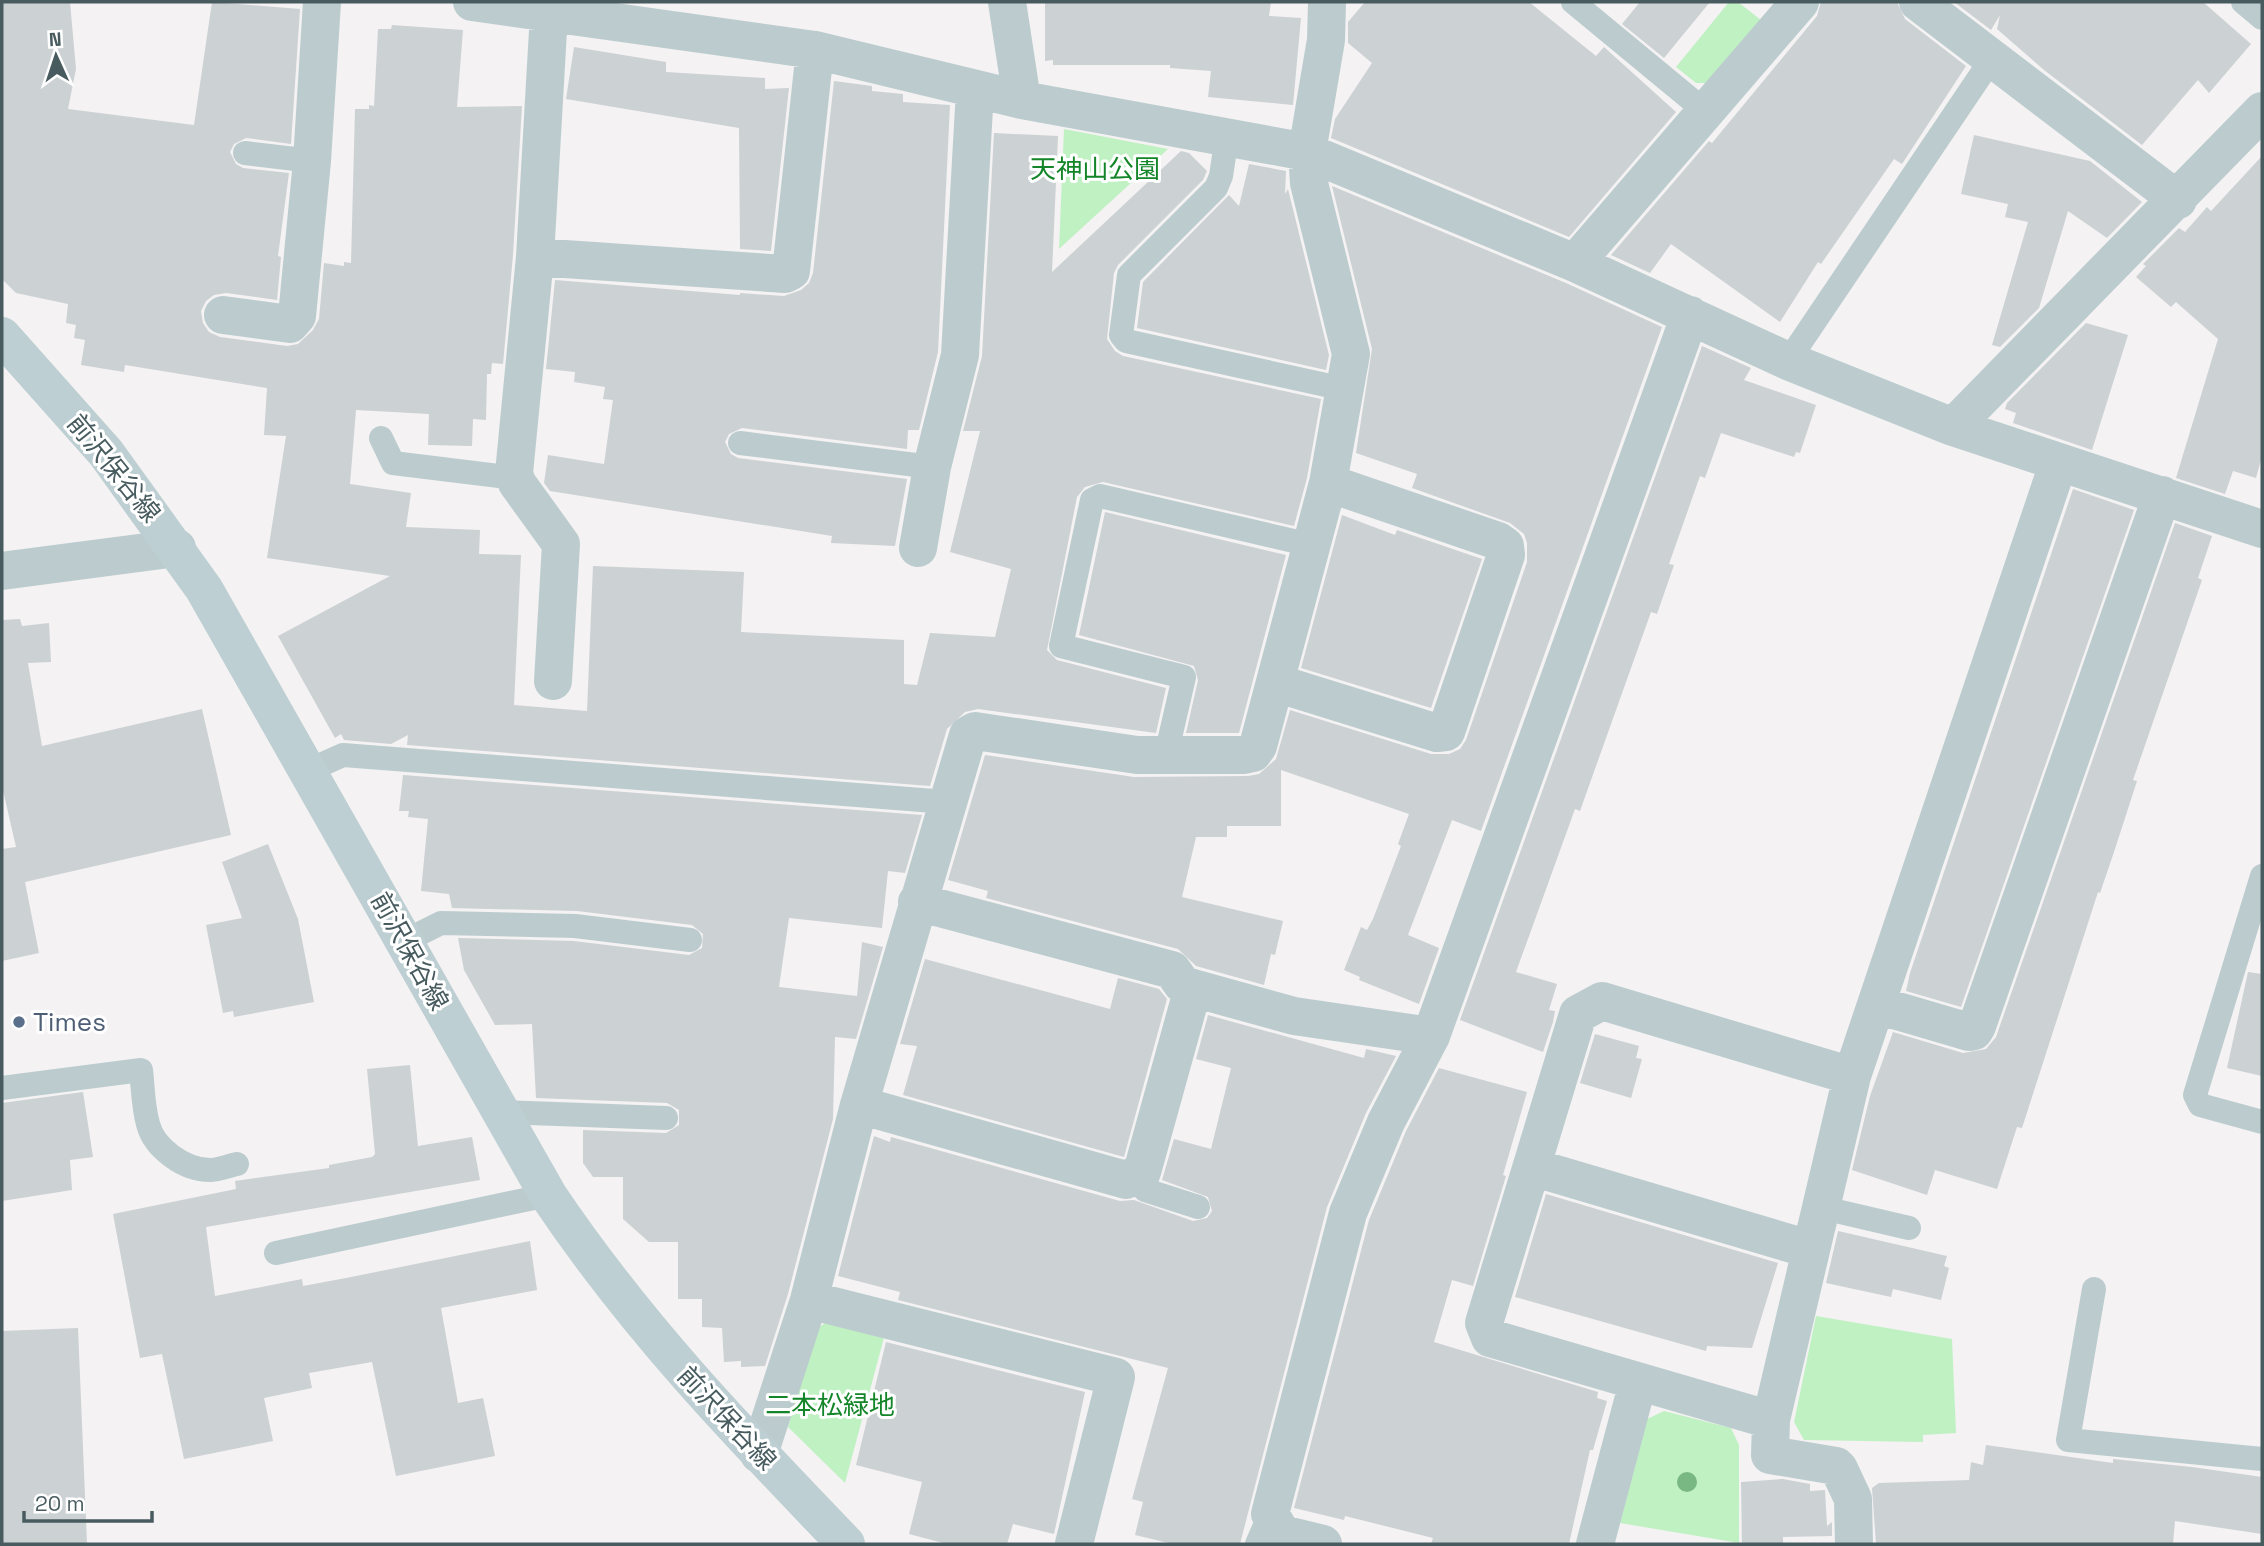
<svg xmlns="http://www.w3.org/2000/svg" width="2264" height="1546" font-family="'Space Grotesk','Noto Sans JP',sans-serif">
  <rect width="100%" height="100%" fill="#f4f2f2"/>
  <path fill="#c0f1c3" d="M1729,2H1738L1761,20L1711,83H1696L1676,67Z
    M1064,129L1168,149L1059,249Z
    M1816,1316L1952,1339L1956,1433L1923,1435V1442L1804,1440L1794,1422Z
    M830,1320L885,1334L845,1483L788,1427L816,1329Z
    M1664,1411L1731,1428L1739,1445V1543L1620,1523L1647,1419Z"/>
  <path fill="#ccd1d4" d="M2,2H70L76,69L68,109L194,125L212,2L300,9L291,144L246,138L234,144L230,152L236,164L243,168L289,173L278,256L281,257L277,300L226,293L214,295L206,301L201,311L203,323L209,332L220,337L287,346L298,344L313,330L319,319L324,263L344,266V262L351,263L355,109H369V105L374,106L378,29H391L392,25L463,30L457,107L522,106L513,255L503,364L492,363L491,374H487L486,420L473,419L472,446L428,445L429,414L356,410L350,484L411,493L406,527L480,530L479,554L521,555L514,705L587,711L593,566L744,572L741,632L904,640V684L917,685L930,633L995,637L1011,569L950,552L980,431H963L982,356L994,133L1058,136L1052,272L1181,151L1189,153L1207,171L1203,180L1118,265L1114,273L1107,339L1115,351L1123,356L1321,399L1307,478L1294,526L1103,482L1085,487L1077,497L1047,650L1057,660L1166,688L1156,733L978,709L965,712L947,729L930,786L407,745L408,735L391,744L344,740L341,734L335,738L278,636L390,576L267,558L286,436L264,435L267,388L125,365L124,372L81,365L85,340L74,338L76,325L66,323L68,304L16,293L2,279Z
    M1271,2L1269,16L1301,18L1293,105L1208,97L1211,71L1170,68V65H1053V60L1045,61V3Z
    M1365,2H1529L1596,56L1604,47L1676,112L1569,237L1331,138L1335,119L1372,63L1348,43V22Z
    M1640,2H1710L1664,58L1622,24Z
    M1821,2H1897L1905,19L1966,66L1902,164L1894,159L1821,264L1818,262L1780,322L1671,244L1650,273L1611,255L1709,141L1712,143L1817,16Z
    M1954,2H2203L2251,44L2209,93L2198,80L2142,145L2044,70L1997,29L2000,15L1991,30Z
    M574,47L666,62V72L765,78V89L789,88L771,251L740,249L739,128L566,99Z
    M834,81L872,86V91L903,94V102L950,105L938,352L919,430H908L907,449L742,428L729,434L725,442L731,454L738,458L907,479L895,546L831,543L832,536L550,491L544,483L548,455L604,464L613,400L603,399L605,387L574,382L575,372L546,369L555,280L740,295V293L784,296L801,290L809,283L813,273Z
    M1974,135L2090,161L2142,202L2107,238L2068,211L2039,308L2000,347L1992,345L2028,222L2005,217L2008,204L1961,194Z
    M2262,156V456L2256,478L2233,471L2225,494L2176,478L2218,339L2176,302L2171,307L2136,277L2146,266L2143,264L2179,228L2185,232L2207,207L2211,211Z
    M1249,164L1286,171L1285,194L1288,189L1329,355L1326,370L1137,328L1143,282L1229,195L1239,206Z
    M1332,186L1566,283L1662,327L1481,831L1452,820L1408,935L1439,948L1419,1004L1359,980L1360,977L1344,970L1361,927L1367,930L1373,919L1401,846L1398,844L1409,814L1281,770V826H1227V837H1196L1182,897L1283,921L1275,955L1271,954L1264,985L1196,966L1178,949L986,898L988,891L948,880L985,755L1134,777L1248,776L1259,774L1276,759L1290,710L1431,754H1449L1460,749L1466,740L1527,562V543L1524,534L1510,523L1412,488L1417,474L1356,453L1372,349Z
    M2086,323L2128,335L2092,450L2013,423L2016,413L2005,409L2007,403Z
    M1702,346L1751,368L1744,380L1816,405L1800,453L1796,452L1794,457L1721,433L1705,478L1700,476L1669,564L1674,565L1657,614L1651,612L1580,811L1575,809L1516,972L1557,984L1549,1010L1555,1011L1553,1022L1543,1052L1460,1020Z
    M2073,489L2134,510L1961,1007L1906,991L1910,973Z
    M1105,512L1286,555L1239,733H1186L1198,680L1194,666L1079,635Z
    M1342,515L1395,535L1397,530L1482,559L1431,708L1301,668Z
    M2175,523L2212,536L2198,578L2202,580L2133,780L2137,781L2114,852L2100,893L2098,892L2022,1128L2017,1127L1997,1189L1935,1170L1927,1195L1852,1170L1870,1096L1893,1032L1963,1053L1986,1049L1996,1037Z
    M20,619L22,626L49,623L51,662L28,663L42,746L202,709L231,835L25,882L39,953L2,961V849L16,847L2,786V620Z
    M403,775L922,815L905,873L888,871L882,928L789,918L779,987L857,996L862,942L883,947L856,1039L835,1037L833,1119L788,1294L765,1366L741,1367V1361L724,1362L722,1328L702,1327V1299H678V1242H649L623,1219V1177H593L583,1163V1130L666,1133L679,1125V1110L667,1103L536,1098L532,1024L495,1025L464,970L458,938L574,941L689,955L702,948L703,934L692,925L577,911L452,908L449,894L421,891L428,819L408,817L409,811H399Z
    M268,844L298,919L314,1002L234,1017L233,1011L223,1013L206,925L242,918L222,862Z
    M925,959L1110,1009L1118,978L1159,989L1167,999L1124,1157L903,1095L917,1046L900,1044Z
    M2248,972L2262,974V1076L2227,1068Z
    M1208,1015L1364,1058L1366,1049L1396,1056L1366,1113L1327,1207L1240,1544H1173L1135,1535L1143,1502L1132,1499L1168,1368L898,1300L900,1292L838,1276L874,1136L890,1142L891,1137L1120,1201L1134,1200L1193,1221L1207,1218L1212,1211L1208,1197L1162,1180L1174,1139L1211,1149L1231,1068L1196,1059Z
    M1595,1034L1639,1046L1636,1058L1642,1059L1631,1098L1580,1083Z
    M410,1065L418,1146L472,1137L480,1180L206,1227L215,1296L302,1279L303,1286L346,1278L530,1241L537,1290L441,1308L458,1403L483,1398L495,1456L396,1476L372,1362L309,1373L312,1388L264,1398L273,1441L184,1459L162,1354L140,1358L113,1214L236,1189L235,1181L329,1168V1165L372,1157L375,1154L367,1069Z
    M1439,1068L1527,1092L1503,1175L1506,1176L1473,1286L1452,1280L1434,1342L1598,1392L1597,1398L1607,1401L1593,1450H1590L1569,1544H1431L1433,1538L1345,1516L1344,1520L1294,1508L1369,1220L1406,1131Z
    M83,1092L93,1157L70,1160L72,1190L2,1201V1103Z
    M1546,1194L1778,1263L1752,1348L1707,1346L1706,1351L1515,1297Z
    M1838,1231L1947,1256L1944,1266L1949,1268L1941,1300L1893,1289L1891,1297L1826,1283Z
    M78,1328L87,1544H2V1331Z
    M886,1342L1085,1392L1054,1534L1013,1524L1007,1544H947L909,1534L922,1482L856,1465Z
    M1986,1445L2113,1463V1459L2192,1467L2262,1477V1534L2175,1521L2173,1544H1876L1872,1488L1879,1483L1969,1480L1971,1462L1983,1465Z
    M1783,1479L1810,1484V1491L1825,1490L1827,1526L1832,1522V1536L1783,1537V1544H1742L1741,1482Z"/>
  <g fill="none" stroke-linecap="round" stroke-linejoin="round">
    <path stroke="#bcccce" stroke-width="24" d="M1573,2L1705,111
      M2243,2L2262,18
      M1227,136L1221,176L1216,188L1129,275L1121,335L1126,341L1344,389
      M245,153L312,161
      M1788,361L1991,60
      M381,438L393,463L515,478
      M740,443L932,467
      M1166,755L1184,677L1061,646L1092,500L1100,496L1311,545
      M307,771L343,755L947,802
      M2262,876L2195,1095L2200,1105L2262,1122
      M405,941L441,923L575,926L690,940
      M2,1088L141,1070C143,1087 143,1107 148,1124C154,1148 184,1170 210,1170C218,1170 228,1166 237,1164
      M500,1112L666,1118
      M1135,1178L1145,1190L1198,1207
      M1819,1207L1909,1228
      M276,1253L548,1195
      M2094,1289L2068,1440L2262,1459
      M1257,1544L1270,1514"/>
    <path stroke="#bcccce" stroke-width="38" d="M472,2L815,50L1022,100L1307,152L1575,263L1788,361L1953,427L2262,529
      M1007,2L1022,100
      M1918,2L2178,200
      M549,13L535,257L514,473L517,483L561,544L553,681
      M535,257L785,274L791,271L815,50
      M1575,263L1800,2
      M223,315L290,324L297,316L312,161L322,2
      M1953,427L2262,111
      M918,548L932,467L960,355L975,90
      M2,571L177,548
      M1276,683L1437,733L1446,732L1506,555L1505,546L1498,541L1328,483
      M1193,988L1294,1016L1431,1036
      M1877,1005L1969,1032L1974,1031L1977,1026L2162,495
      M859,1105L1126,1180L1142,1172L1193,988L1182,984L1172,970L917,902
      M1532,1167L1809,1249
      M809,1300L1116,1377L1074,1544
      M1771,1420L1490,1338L1484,1323L1578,1014L1602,1001L1852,1076
      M759,1454L809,1300L859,1105L968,735L975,731L1137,755H1244L1253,753L1258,746L1328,483L1351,354L1309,183L1307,152L1326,40L1327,2
      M1323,1544L1282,1534L1270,1514L1348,1213L1386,1122L1431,1036L1690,315
      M1595,1544L1638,1382
      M1854,1544L1853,1499L1839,1469L1836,1466L1770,1455L1771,1420L1852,1076L2058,464"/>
    <path stroke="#bdcfd3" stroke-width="38" d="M2,336L106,453L204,589L548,1195C636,1326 737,1431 846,1544"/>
  </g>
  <circle fill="#79b783" cx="1687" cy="1482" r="10"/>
  <circle fill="#5c6f8a" stroke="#fff" stroke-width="2.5" cx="19" cy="1022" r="7"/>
  <g text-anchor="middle" stroke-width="6" stroke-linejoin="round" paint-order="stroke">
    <g font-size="26" fill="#148629" stroke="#fff">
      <text x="1095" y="178">天神山公園</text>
      <text x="830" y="1414">二本松緑地</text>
    </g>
    <g font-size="26" fill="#485c60" stroke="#fff">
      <text transform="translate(114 468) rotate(51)" y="9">前沢保谷線</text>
      <text transform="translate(410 951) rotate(61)" y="9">前沢保谷線</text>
      <text transform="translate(727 1418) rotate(47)" y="9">前沢保谷線</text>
    </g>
    <g font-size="26" fill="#4e5e75" stroke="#fff" text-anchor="start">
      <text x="33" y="1031">Times</text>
    </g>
  </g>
  <rect width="2264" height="1546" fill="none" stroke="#485c60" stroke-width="7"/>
  <g transform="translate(56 56) rotate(357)" stroke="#ffffff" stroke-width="5" paint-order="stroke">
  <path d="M0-5L12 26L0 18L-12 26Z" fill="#485c60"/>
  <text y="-10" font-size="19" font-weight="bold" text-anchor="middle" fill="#485c60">N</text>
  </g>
  <path d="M24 1511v10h128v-10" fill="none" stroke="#485c60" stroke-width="3.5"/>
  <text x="35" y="1511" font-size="21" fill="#485c60" stroke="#ffffff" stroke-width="5" paint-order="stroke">20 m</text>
</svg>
